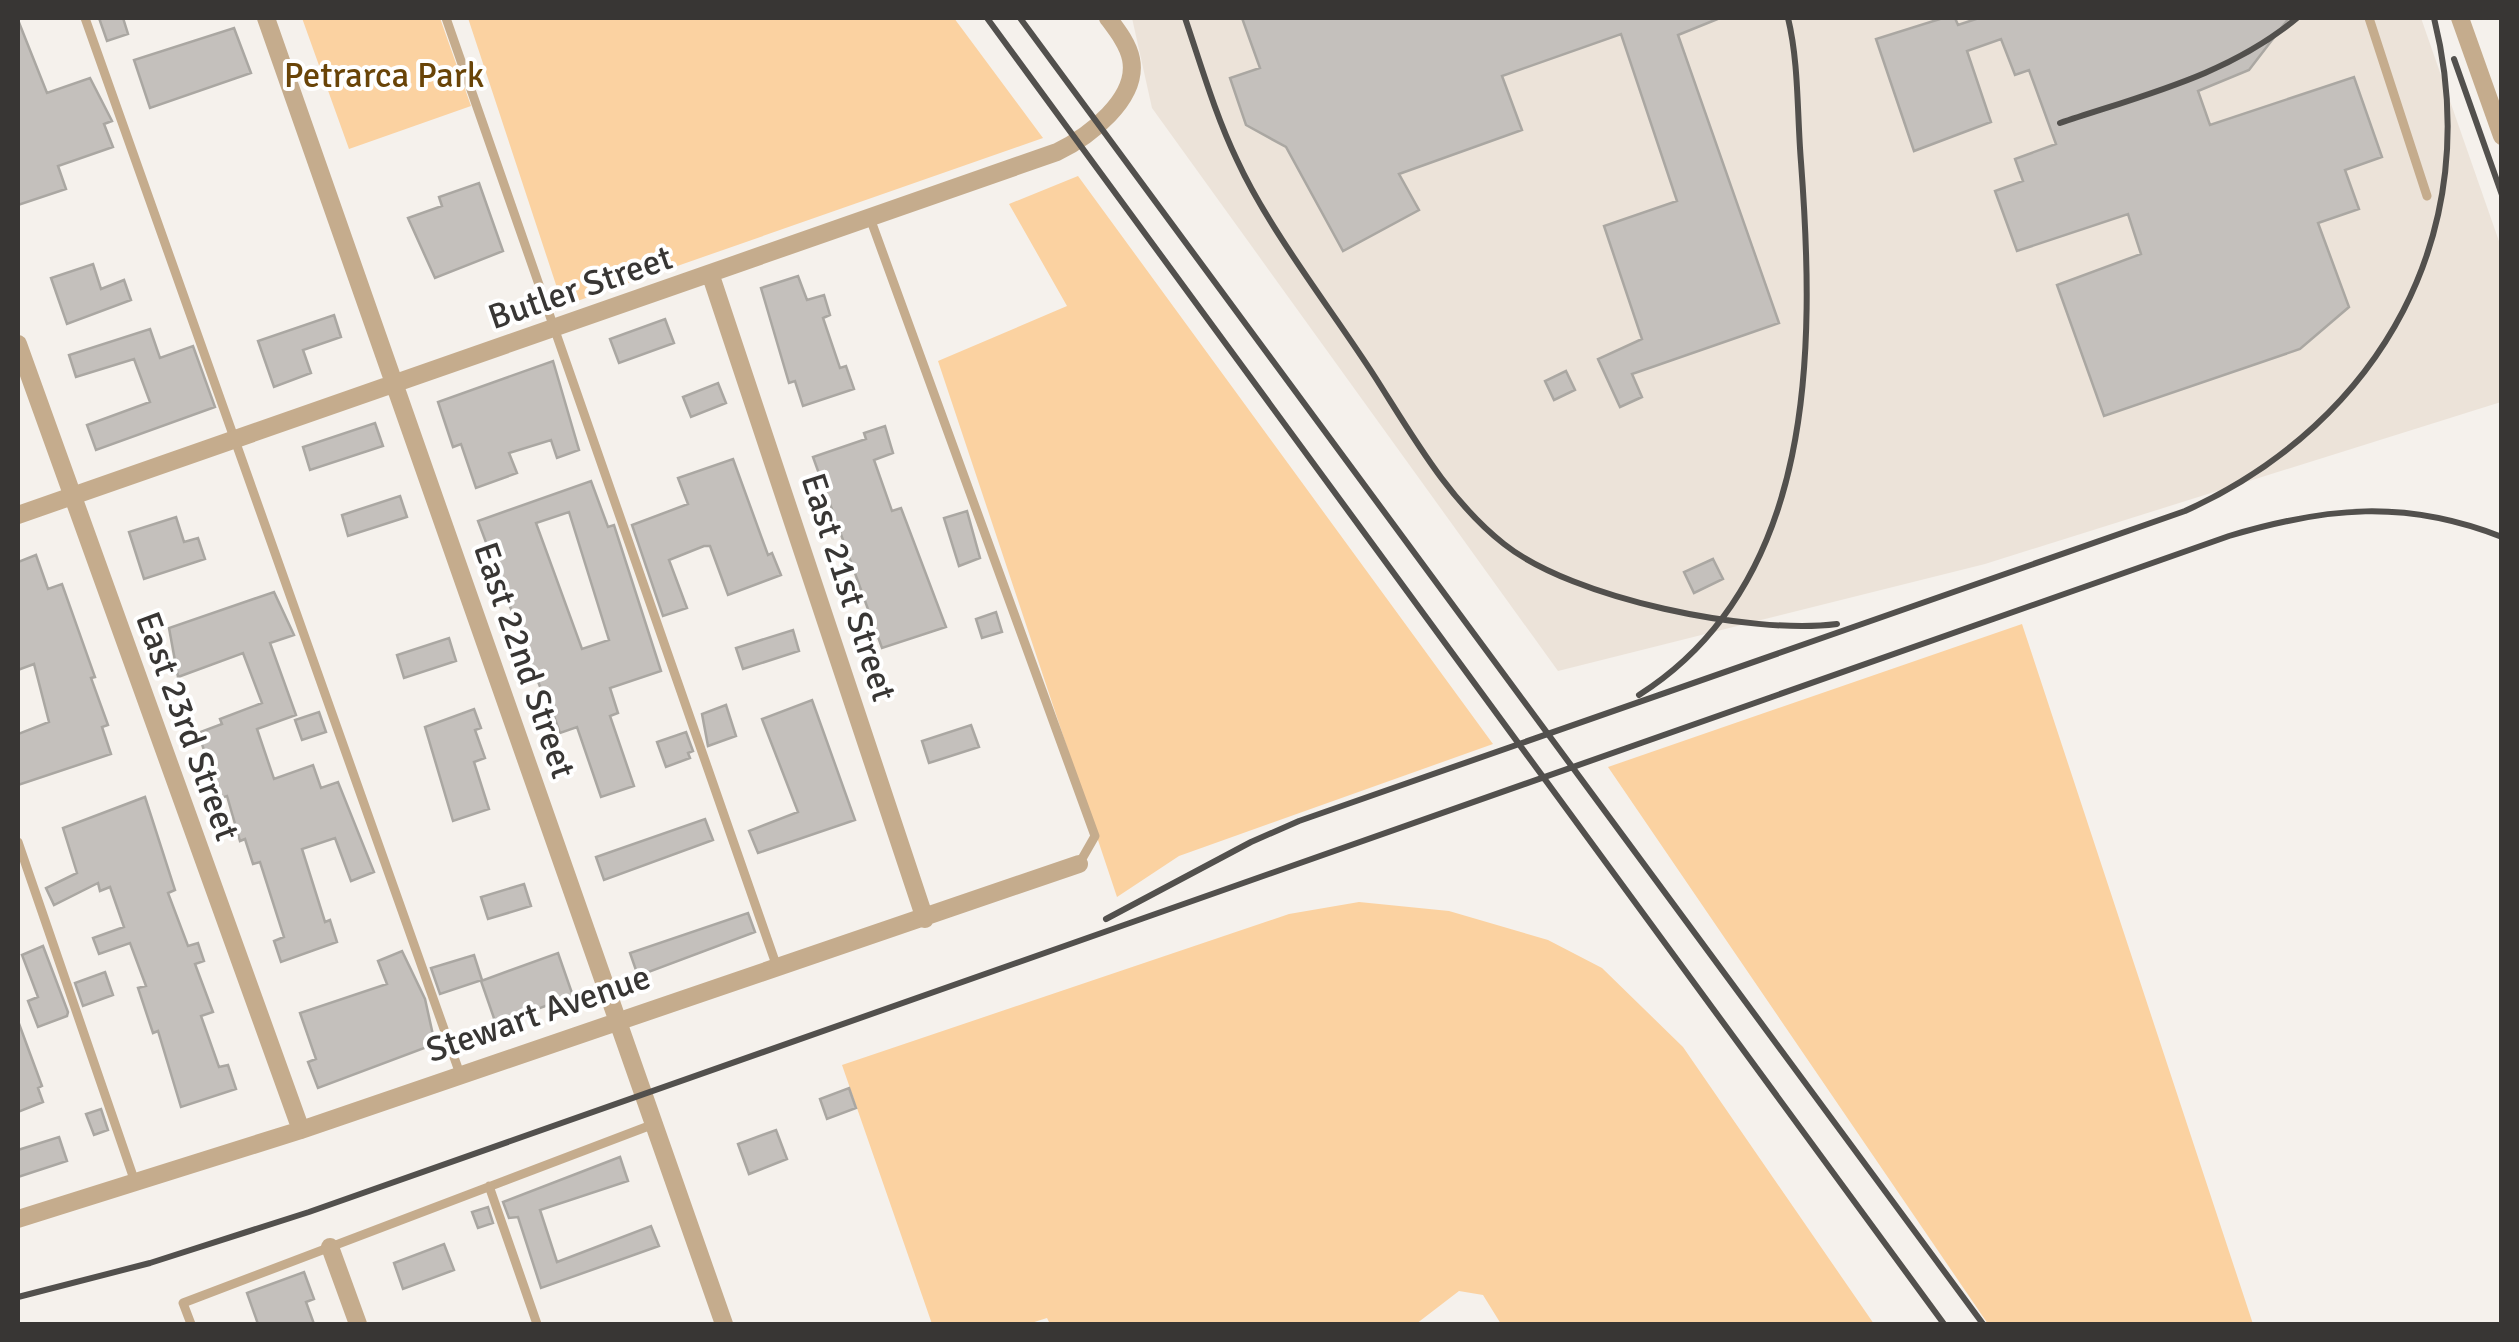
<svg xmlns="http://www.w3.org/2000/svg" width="2519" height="1342" font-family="Signika,sans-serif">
  <rect width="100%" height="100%" fill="#f5f1ec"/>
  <path fill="#ece3d9" d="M1132,18H2421L2501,247V402L1985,564L1558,671L1152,108Z"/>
  <path fill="#fbd2a1" d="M302,18H440L471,106L349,149Z
    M468,18H954L1043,138L563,306Z
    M1078,176L1493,744L1179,856L1117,897L938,361L1067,306L1009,204Z
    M2022,624L2253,1324H1988L1608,767Z
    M1359,902L1449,911L1548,940L1602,968L1683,1047L1874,1324H1501L1483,1295L1459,1291L1416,1324H1050L1047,1318L1028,1324H932L842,1065L1289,914Z"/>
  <path fill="#c4c0bc" stroke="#aaa7a2" stroke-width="2.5" fill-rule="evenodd" d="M99,18H123L128,34L107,41Z
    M1242,18H1720L1678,35L1779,323L1632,374L1642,397L1620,407L1598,359L1642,339L1604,226L1677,201L1621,34L1502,76L1522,130L1399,174L1419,210L1343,251L1286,147L1246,125L1230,78L1260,68Z
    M1943,18H1955L1958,25L1979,18H2289L2249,70L2198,91L2210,125L2354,77L2382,157L2345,170L2359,209L2318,223L2349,307L2300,349L2104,416L2057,285L2141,254L2128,214L2017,251L1995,191L2023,181L2015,159L2056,144L2029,70L2015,75L2001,39L1967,51L1991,122L1914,151L1876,39Z
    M18,20L47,93L90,78L112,121L104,124L113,147L58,166L66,189L18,205Z
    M234,28L251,73L150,108L134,60Z
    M479,183L503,251L435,278L408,218L442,206L439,197Z
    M93,264L101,289L124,280L131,300L67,324L51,278Z
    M798,276L807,300L824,295L830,315L823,318L840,368L846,366L854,389L803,406L795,381L789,383L761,288Z
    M334,315L341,337L303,350L311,373L274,387L258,341Z
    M665,319L674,343L619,363L610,339Z
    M150,329L160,358L193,346L215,407L96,450L87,425L150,402L134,359L76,377L69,355Z
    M553,361L579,450L557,458L551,440L509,453L517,473L476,488L461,444L453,447L438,402Z
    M1566,371L1575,390L1554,400L1545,381Z
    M718,383L726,403L691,417L683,397Z
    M375,423L383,446L310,470L303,447Z
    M885,426L893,453L874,460L892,511L901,508L946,627L882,648L813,457L866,439L864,433Z
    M733,459L768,555L772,553L781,575L728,595L710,546H704L669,560L687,608L663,616L632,525L688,504L678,478Z
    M591,481L608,527L614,525L661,671L610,688L618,713L610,716L634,786L601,797L577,727L560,733L551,708L544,711L538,694L542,692L478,521ZM569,512L609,640L582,649L536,523Z
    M400,496L407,517L348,536L342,515Z
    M967,511L980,558L959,566L944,518Z
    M176,517L184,542L198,538L205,559L144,579L129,532Z
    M36,555L48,589L62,584L95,677L91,678L108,725L102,727L111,754L18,785V734L49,722L34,664L18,670V562Z
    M1713,559L1723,579L1694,593L1684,572Z
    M274,592L294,635L270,643L296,715L257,729L274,779L313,765L321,788L338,782L374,872L351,881L335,838L302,849L325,922L330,920L337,942L281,962L274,941L284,937L260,862L253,864L245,839L240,841L227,796L221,798L198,733L222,724L220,719L262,703L243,653L178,677L169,628Z
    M996,612L1002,632L982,638L976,619Z
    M793,630L799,651L743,669L736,648Z
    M449,638L456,661L404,678L397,655Z
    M812,700L855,820L758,853L749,831L798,812L762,719Z
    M726,705L736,736L708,746L702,714Z
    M474,709L481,728L475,730L485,758L474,762L489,809L453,821L425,727Z
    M319,712L326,732L302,740L295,720Z
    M971,725L979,747L929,763L922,741Z
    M686,732L693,751L688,753L690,758L666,767L657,742Z
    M145,797L175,890L168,893L188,946L198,943L204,961L195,964L213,1012L201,1016L219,1067L228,1065L236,1089L181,1107L158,1031L153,1033L138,988L146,986L130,943L99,954L93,938L124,927L110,887L100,891L98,883L54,905L46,888L77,873L63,828Z
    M705,819L713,840L604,880L596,857Z
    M524,884L531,906L488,919L481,897Z
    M748,913L755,932L638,976L630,953Z
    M43,946L68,1012L67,1016L38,1027L28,1001L38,997L22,955Z
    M402,951L425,999L435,1044L318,1088L308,1062L316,1059L300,1013L387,984L378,961Z
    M558,953L573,996L496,1024L481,981Z
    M474,955L482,980L440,994L431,968Z
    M105,972L113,995L83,1006L75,983Z
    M18,1021L42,1086L38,1088L43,1102L18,1112Z
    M849,1088L856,1108L827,1119L820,1099Z
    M101,1109L108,1130L94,1135L86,1114Z
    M776,1130L787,1159L749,1174L738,1144Z
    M59,1137L67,1161L18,1177V1150Z
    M620,1157L628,1181L540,1210L557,1262L651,1226L659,1246L541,1288L518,1217L509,1218L503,1202Z
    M488,1207L493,1223L478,1228L472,1212Z
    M444,1244L454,1270L403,1289L394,1263Z
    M304,1272L314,1299L306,1302L314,1324H258L247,1293Z"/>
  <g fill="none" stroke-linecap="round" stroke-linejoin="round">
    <path stroke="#c5ac8d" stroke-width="9" d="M85,18L460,1074
      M446,18L777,967
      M2369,18L2427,196
      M870,218L1095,836L1079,864
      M18,842L135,1182
      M489,1186L537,1324
      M191,1324L183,1303L654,1124"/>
    <path stroke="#c5ac8d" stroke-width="18" d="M266,18L724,1324
      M2460,18L2502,136
      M711,276L925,919
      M18,344L301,1130
      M18,515L1057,152C1088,137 1139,99 1131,59C1128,44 1117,30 1108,18
      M18,1219L301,1130L1079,864
      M330,1247L358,1324"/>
    <path stroke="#52504d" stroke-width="6" d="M987,18L1944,1324
      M1020,18L1983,1324
      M1185,18C1201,65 1215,114 1237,160C1269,230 1332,310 1375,377C1412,435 1449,501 1504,544C1573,599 1751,635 1837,624
      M2454,59L2502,195
      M2060,123C2143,95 2229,75 2297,18
      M1639,695C1817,582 1815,348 1801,162C1797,115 1799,63 1788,18
      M1106,919L1251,842L1299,821L2185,511C2382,422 2487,230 2434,18
      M18,1297L150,1263L309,1212L2229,536C2326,507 2405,499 2502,537"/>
  </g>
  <g text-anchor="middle" stroke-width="8" stroke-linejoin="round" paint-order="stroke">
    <g font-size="35" fill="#694408" stroke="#fff">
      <text x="384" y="87">Petrarca Park</text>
    </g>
    <g font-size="35" fill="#383634" stroke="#fff">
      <text transform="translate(580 287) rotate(-19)" y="12">Butler Street</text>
      <text transform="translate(849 587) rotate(72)" y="12">East 21st Street</text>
      <text transform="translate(525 660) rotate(71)" y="12">East 22nd Street</text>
      <text transform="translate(188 726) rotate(70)" y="12">East 23rd Street</text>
      <text transform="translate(538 1013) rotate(-19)" y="12">Stewart Avenue</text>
    </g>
  </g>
  <rect width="2519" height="1342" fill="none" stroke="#383634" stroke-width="40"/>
</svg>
